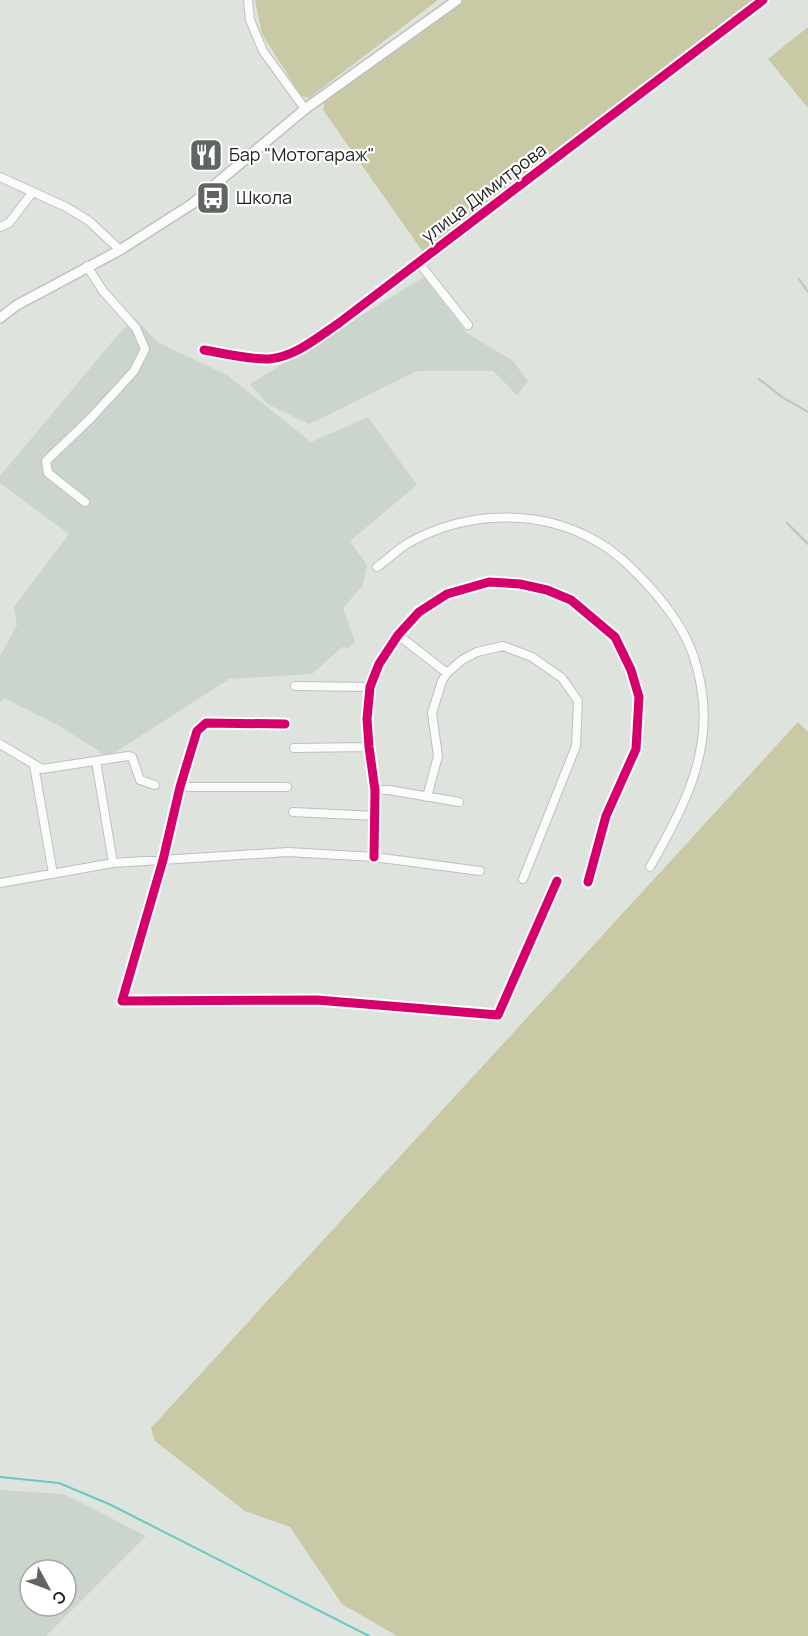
<svg xmlns="http://www.w3.org/2000/svg" width="808" height="1636" font-family="Manrope,sans-serif">
  <rect width="100%" height="100%" fill="#dee3de"/>
  <path fill="#cbd5cc" fill-rule="evenodd" d="M424,277L467,333L513,361L528,381L517,395L493,371H417L309,424L269,405L250,384Z
    M135,318L157,342L227,375L311,442L368,417L417,485L350,541L367,565L363,585L343,608L355,642L349,648L342,647L312,674L229,679L108,757L58,725L4,698L0,703V656L17,625L14,607L69,534L0,483V476L116,337Z
    M0,1490L64,1494L146,1536L46,1636H0ZM30,1570H66V1606H30Z"/>
  <path fill="#c9c9a6" d="M255,0H438L309,98L301,96L262,34Z
    M462,0H757L423,252L323,110L326,95Z
    M808,27V108L768,59Z
    M798,722L808,732V1636H397L342,1604L290,1527L245,1511L155,1441L151,1428Z"/>
  <g fill="none" stroke-linecap="round" stroke-linejoin="round">
    <path stroke="#68cac6" stroke-width="2" d="M0,1477L59,1483L109,1504L369,1636"/>
    <defs>
      <path id="minor" d="M248,0L250,20L263,51L305,109
        M0,177L66,207L89,221L120,250
        M0,227L9,223L32,193
        M419,263L468,325
        M204,350C222,353 251,360 269,359C295,357 318,337 339,323L763,0
        M85,502L48,473L46,461L91,418L134,371L145,349L136,328L103,291L87,266
        M377,567C388,559 398,549 410,542C467,511 539,508 596,541C616,552 632,568 648,585C681,622 698,651 703,701C709,762 679,816 650,867
        M398,635L447,673
        M295,686L370,687
        M285,724L206,723L197,731L180,787L163,860L122,1001L317,1000L498,1015L557,881
        M0,744L42,769L128,756L132,757L140,780L155,785
        M294,748L369,747
        M96,761L113,863
        M34,765L53,874
        M180,787H287
        M375,790H389L459,802
        M427,797L438,756L432,713L442,681L447,673L462,660L477,652L503,646L532,657L562,678L578,701L576,746L523,879
        M293,812L376,816
        M374,857L375,790L369,747L367,719L370,687L379,664L398,635L419,612L447,594L489,582L520,584L547,590L571,600L615,637L631,670L639,697L636,749L606,816L588,882
        M0,883L113,863L288,852L374,857L480,871"/>
      <path id="major" d="M0,318L17,305L120,250L192,204L305,109L457,0"/>
    </defs>
    <use href="#minor" stroke="#bdc1bd" stroke-width="10"/>
    <use href="#major" stroke="#bdc1bd" stroke-width="12"/>
    <use href="#minor" stroke="#fafbfa" stroke-width="8"/>
    <use href="#major" stroke="#fafbfa" stroke-width="9"/>
    <path stroke="#c0c1c0" stroke-width="2" d="M799,279L808,292
      M759,379L782,397L808,412
      M787,523L808,544"/>
    <defs>
      <path id="cycleway" d="M204,350C222,353 251,360 269,359C295,357 318,337 339,323L763,0
        M285,724L206,723L197,731L180,787L163,860L122,1001L317,1000L498,1015L557,881
        M374,857L375,790L369,747L367,719L370,687L379,664L398,635L419,612L447,594L489,582L520,584L547,590L571,600L615,637L631,670L639,697L636,749L606,816L588,882"/>
    </defs>
    <use href="#cycleway" stroke="#fff" stroke-width="13"/>
    <use href="#cycleway" stroke="#d6006c" stroke-width="9"/>
  </g>
  <defs>
    <symbol id="restaurant-square" viewBox="-11 -11 22 22"><rect x="-9" y="-9" width="18" height="18" rx="4" fill="#616561" stroke="#fff"/><path d="M-5-6h1v4h1v-4h1v4h1v-4h1v5L-1.5 .5V6h-2V.5L-5-1ZM5-6V6H3V1.5H1.5Q1.5-4 5-6Z" fill="#fff"/></symbol>
    <symbol id="bus-square" viewBox="-11 -11 22 22"><rect x="-9" y="-9" width="18" height="18" rx="4" fill="#616561" stroke="#fff"/><path d="M-5-6H5V4H4V6H2V4H-2V6H-4V4H-5ZM-3.5-4V0h7V-4ZM-3.5 1.2v1.5H-2V1.2ZM2 1.2v1.5H3.5V1.2Z" fill="#fff"/></symbol>
  </defs>
  <g fill-rule="evenodd">
    <use href="#restaurant-square" x="187" y="136" width="38" height="38"/>
    <use href="#bus-square" x="194" y="179" width="38" height="38"/>
  </g>
  <g text-anchor="middle" stroke-width="4.5" stroke-linejoin="round" paint-order="stroke">
    <g font-size="18" fill="#1d211d" stroke="#fff" text-anchor="start">
      <text x="229" y="161">Бар "Мотогараж"</text>
      <text x="236" y="204">Школа</text>
    </g>
    <g font-size="18" fill="#1d211d" stroke="#fff">
      <text transform="translate(484 193) rotate(-37)" y="6">улица Димитрова</text>
    </g>
  </g>
  <g transform="translate(48 1588) rotate(131)"><circle r="28" fill="#ffffff" stroke="#a5a6a5" stroke-width="1.5"/>
  <path d="M0-4.5L10 22L0 15L-10 22Z" fill="#616561"/>
  <text y="-9" font-size="16" font-weight="bold" text-anchor="middle" fill="#1d211d">С</text>
  </g>
</svg>
